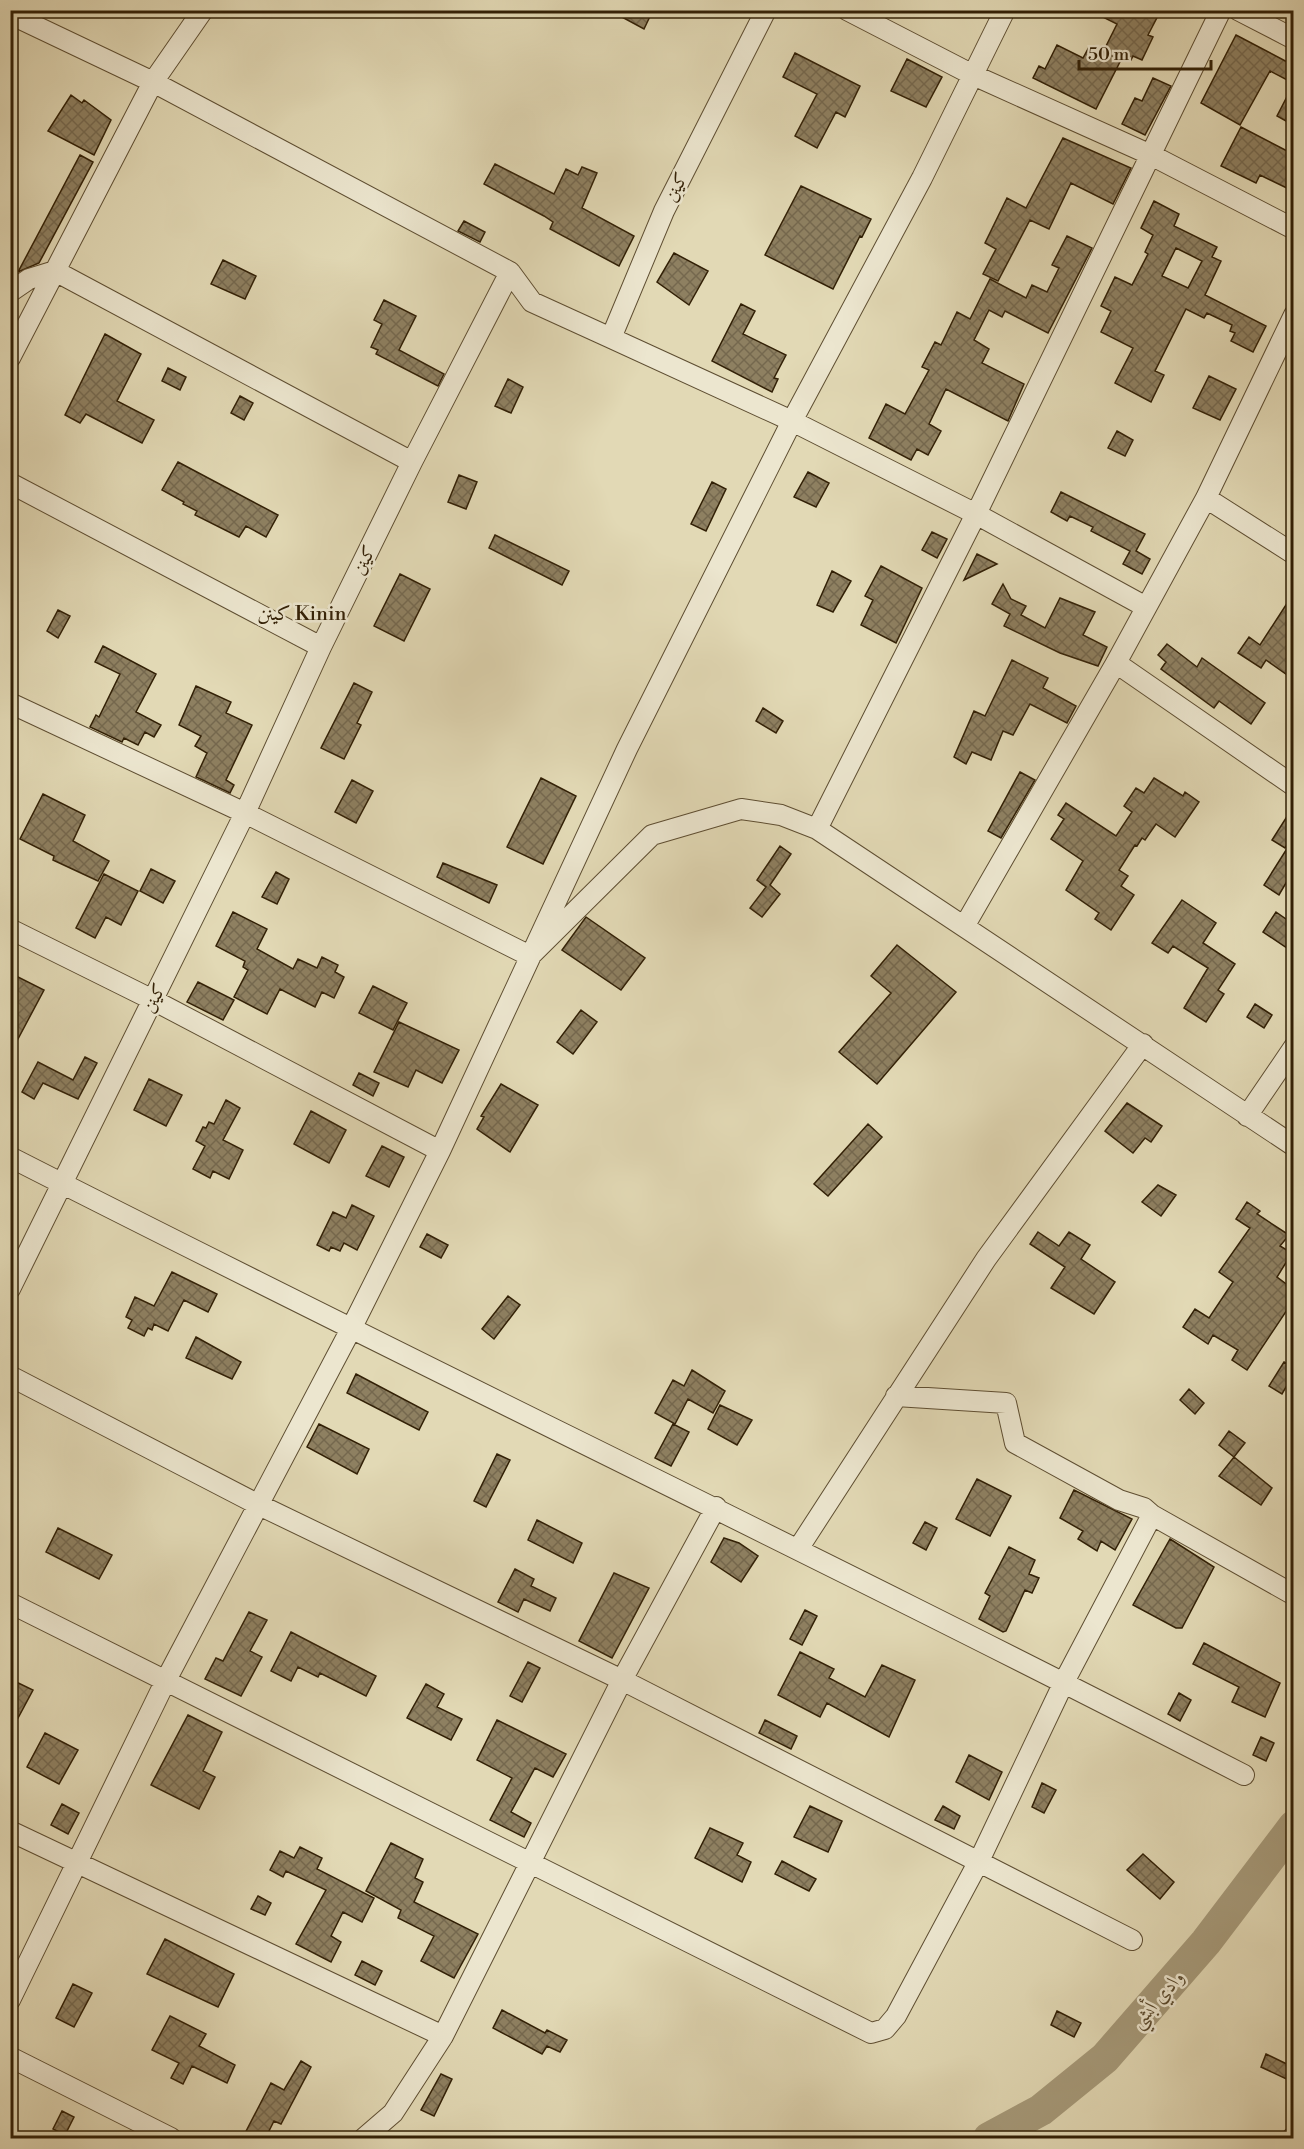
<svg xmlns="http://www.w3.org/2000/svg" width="1304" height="2149" font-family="'Libre Bodoni',Amiri,serif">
  <defs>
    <pattern id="building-cross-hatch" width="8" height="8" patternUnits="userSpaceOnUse" patternTransform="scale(1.5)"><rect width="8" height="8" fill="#8e8061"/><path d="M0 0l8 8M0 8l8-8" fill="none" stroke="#75684e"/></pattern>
  </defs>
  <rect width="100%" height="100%" fill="#e2d9b5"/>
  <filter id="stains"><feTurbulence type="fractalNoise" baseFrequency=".00333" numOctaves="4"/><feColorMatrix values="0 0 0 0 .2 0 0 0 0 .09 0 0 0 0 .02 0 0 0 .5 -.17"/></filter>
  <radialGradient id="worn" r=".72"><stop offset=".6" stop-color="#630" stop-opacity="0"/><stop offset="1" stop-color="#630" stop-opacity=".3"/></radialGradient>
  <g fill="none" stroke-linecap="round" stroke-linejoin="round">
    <path stroke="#a69a7a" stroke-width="32" d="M989,2138L1041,2110L1105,2058L1206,1942L1294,1826"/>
  </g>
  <path fill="url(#building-cross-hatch)" stroke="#322006" stroke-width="1.5" fill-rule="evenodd" d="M609,10H653L644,29Z
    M1089,10H1161L1148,35L1153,37L1142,60L1133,56L1131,60L1123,56L1096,109L1033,78L1039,66L1045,69L1057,45L1083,58L1089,47L1102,54L1117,24Z
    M1236,35L1293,65V83L1270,71L1240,125L1201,103Z
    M795,53L860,86L845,117L836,112L817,148L795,136L817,94L783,77Z
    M907,59L942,77L926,107L891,91Z
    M1153,78L1171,86L1145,135L1122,124L1135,98L1142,101Z
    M1293,85V125L1277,116Z
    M71,95L82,103L84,100L111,120L94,155L48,131Z
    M1241,127L1293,154V191L1260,175L1256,183L1221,166Z
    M1063,138L1131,168L1113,204L1071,183L1049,229L1030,220L998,281L983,274L996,249L985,243L1007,198L1026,208Z
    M80,155L93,162L39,263L18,272Z
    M495,164L554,194L566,169L578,175L582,167L597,173L582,208L634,236L619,266L550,229L553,222L544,216L484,184Z
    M801,186L871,219L862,237L860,236L833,289L765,255Z
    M1154,201L1179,214L1174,226L1217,247L1212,257L1221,261L1205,295L1266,326L1253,352L1231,341L1235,333L1230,331L1232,325L1207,313L1204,318L1186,309L1155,371L1164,375L1151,402L1115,383L1133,348L1101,332L1111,311L1101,306L1115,277L1132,285L1148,254L1145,252L1153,235L1141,228ZM1176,248L1202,261L1188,288L1162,276Z
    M464,221L485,232L480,242L458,231Z
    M1067,236L1092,248L1048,333L1005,311L1002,317L989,310L974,340L989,349L982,363L1024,384L1008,421L946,389L929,424L941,431L928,455L917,449L911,460L869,438L886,404L905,414L929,370L922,367L935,342L941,345L957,312L970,319L990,279L1026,298L1032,285L1047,292L1059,268L1052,265Z
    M674,253L708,271L689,305L657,282Z
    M223,260L256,276L245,299L211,284Z
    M384,300L416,316L399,350L444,374L438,386L376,354L378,350L371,347L382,324L374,320Z
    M741,304L755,311L743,334L786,355L774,378L778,379L772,392L712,361Z
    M105,334L141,354L117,401L154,420L142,443L86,414L80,423L65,415Z
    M168,368L186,377L180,390L162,381Z
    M1209,376L1236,389L1220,420L1193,408Z
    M508,379L523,387L511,413L495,406Z
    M240,396L253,403L244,420L231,413Z
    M1117,431L1133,440L1125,456L1108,448Z
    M178,462L278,515L266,537L246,526L239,537L195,515L197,511L183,504L184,502L162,490Z
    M808,472L829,483L816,507L794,497Z
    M459,475L477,482L466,509L448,502Z
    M712,482L726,489L706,531L691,524Z
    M1061,492L1145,534L1136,551L1150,559L1142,574L1123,564L1130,551L1091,531L1093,527L1070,516L1067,521L1051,512Z
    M932,532L947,539L937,558L922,550Z
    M495,535L569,571L562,585L489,548Z
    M977,554L997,564L964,580Z
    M881,566L922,588L896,643L861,625L873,600L865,596Z
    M832,571L851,581L833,612L817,605Z
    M400,574L430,589L404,641L374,626Z
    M1003,584L1011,599L1026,606L1021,615L1045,628L1060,598L1095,612L1083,635L1107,647L1098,666L1060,653L1004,626L1010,614L992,604Z
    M1293,594V679L1266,660L1261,668L1238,653L1249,637L1260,645Z
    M58,610L70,616L58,638L47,631Z
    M1167,644L1197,667L1202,658L1265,703L1251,724L1219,701L1214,708L1161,669L1166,662L1158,655Z
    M103,646L156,674L136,712L161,725L154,737L145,732L138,745L124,738L122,742L90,727L96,715L99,717L120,674L95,662Z
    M1012,660L1048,678L1043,688L1076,706L1067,723L1030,704L1013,735L1003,731L991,760L972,752L966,764L954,757L974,711L985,716Z
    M354,683L372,692L357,723L361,725L344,759L321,748Z
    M196,686L231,702L226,713L252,725L226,780L234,785L230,793L196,777L207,753L195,746L201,736L179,725Z
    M763,708L783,721L776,733L756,721Z
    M1020,772L1035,780L1001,838L988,831Z
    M541,778L576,796L543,864L507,847Z
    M1154,778L1183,796L1185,792L1199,802L1175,837L1156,824L1145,840L1142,838L1137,846L1135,845L1119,870L1128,876L1121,886L1134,895L1111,930L1095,919L1099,913L1066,890L1083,861L1051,839L1064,819L1058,815L1066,803L1116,836L1132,812L1124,806L1136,788L1144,793Z
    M352,780L373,791L356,823L335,812Z
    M43,794L85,815L73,841L109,861L98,881L53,860L54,856L20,839Z
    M1293,807V835L1285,848L1272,840Z
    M1293,839V871L1279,895L1264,885Z
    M780,846L791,854L770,885L780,894L762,917L750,908L766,887L757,880Z
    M443,863L497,885L489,903L437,877Z
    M151,869L175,881L163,903L140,891Z
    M276,872L289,879L277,904L262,897Z
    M104,874L138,891L121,925L106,917L95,938L76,928Z
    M1182,900L1216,923L1203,943L1235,964L1218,990L1224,994L1206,1022L1184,1008L1208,968L1173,946L1168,953L1152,943Z
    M233,912L267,929L257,949L293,969L298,959L317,968L322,957L338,965L335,972L344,977L334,998L322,992L315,1007L280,989L267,1014L234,997L248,970L243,967L245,961L216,946Z
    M1276,912L1293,924V952L1263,932Z
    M586,917L645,958L621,990L562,950Z
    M897,945L956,992L877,1084L839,1052L891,993L871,976Z
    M10,973L44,990L10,1054Z
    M198,982L234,1000L223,1020L187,1002Z
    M373,986L407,1003L393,1030L359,1013Z
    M1255,1004L1272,1015L1264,1028L1247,1017Z
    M581,1010L597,1022L573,1054L557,1042Z
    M399,1022L459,1050L442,1083L416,1070L408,1087L374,1072Z
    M85,1057L97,1063L78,1099L43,1083L34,1099L22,1092L38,1062L73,1080Z
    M359,1073L379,1083L373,1096L353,1085Z
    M149,1079L182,1095L166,1126L134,1110Z
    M501,1084L538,1105L510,1152L477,1129L484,1117L481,1116Z
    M226,1100L240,1108L223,1140L243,1150L229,1179L213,1171L210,1178L193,1169L205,1146L196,1141L203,1127L206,1128L209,1122L214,1124Z
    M1127,1103L1162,1126L1151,1142L1145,1138L1133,1153L1105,1131Z
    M311,1111L346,1130L329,1163L294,1144Z
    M868,1124L882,1137L828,1196L814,1184Z
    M382,1146L404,1157L389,1187L366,1176Z
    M1158,1185L1176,1195L1161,1216L1142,1202Z
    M1247,1202L1260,1211L1257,1214L1289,1235L1280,1246L1292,1253L1277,1277L1293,1289V1301L1247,1370L1232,1360L1238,1350L1213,1335L1208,1344L1183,1327L1195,1309L1209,1318L1233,1282L1219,1272L1250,1228L1236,1219Z
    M352,1205L374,1216L357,1250L344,1243L340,1251L331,1247L329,1251L317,1245L333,1212L346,1218Z
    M1038,1232L1059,1246L1069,1232L1090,1245L1081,1259L1115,1282L1094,1314L1051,1288L1065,1267L1030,1244Z
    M427,1234L448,1245L441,1258L420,1247Z
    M172,1272L217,1294L208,1312L184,1300L168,1331L154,1324L152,1330L148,1328L144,1336L128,1328L132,1320L126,1317L135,1297L154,1306Z
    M508,1296L520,1305L494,1339L482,1329Z
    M196,1337L241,1362L232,1379L186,1358Z
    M1284,1362L1293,1367V1375L1282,1394L1269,1386Z
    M692,1370L725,1391L713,1413L688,1399L675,1424L655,1413L673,1380L684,1386Z
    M356,1374L428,1412L419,1430L347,1393Z
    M1189,1389L1204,1403L1195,1414L1180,1400Z
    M720,1405L752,1420L737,1445L708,1429Z
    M319,1424L369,1449L357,1474L307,1447Z
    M673,1424L689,1432L671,1466L655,1458Z
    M1229,1431L1245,1443L1234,1457L1219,1445Z
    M497,1454L510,1460L486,1507L474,1501Z
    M1234,1457L1272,1488L1261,1505L1219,1476Z
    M977,1479L1011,1496L990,1536L956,1519Z
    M1074,1490L1132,1519L1115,1550L1101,1541L1097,1551L1078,1539L1083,1531L1060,1518Z
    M537,1520L582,1543L573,1563L528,1540Z
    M925,1522L937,1528L926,1550L913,1543Z
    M58,1528L112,1555L99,1579L46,1552Z
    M724,1538L739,1543L758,1556L741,1582L711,1562Z
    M1170,1539L1214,1567L1182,1628H1176L1133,1605Z
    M1009,1547L1035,1560L1029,1574L1039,1578L1032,1593L1025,1590L1006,1631L1003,1632L979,1619L990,1596L985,1593Z
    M515,1569L534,1579L531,1586L556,1598L550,1611L524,1599L518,1612L498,1602Z
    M614,1573L649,1588L612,1658L579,1641Z
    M805,1610L817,1616L802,1645L790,1639Z
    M249,1612L267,1620L250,1651L262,1657L241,1696L205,1679L216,1658L223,1661Z
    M291,1632L376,1676L366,1696L320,1673L318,1677L298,1667L291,1681L271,1671Z
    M1204,1643L1280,1683L1265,1717L1232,1702L1239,1687L1193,1664Z
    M800,1652L834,1669L829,1678L865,1697L882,1665L915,1680L889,1737L827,1703L820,1717L778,1695Z
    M528,1662L540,1668L522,1702L510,1696Z
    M10,1679L33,1690L10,1733Z
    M426,1684L444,1694L437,1707L462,1719L451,1740L407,1718Z
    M1179,1693L1191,1700L1180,1721L1168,1714Z
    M188,1715L222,1732L203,1771L215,1777L199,1809L151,1785Z
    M497,1720L566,1754L553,1777L535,1768L511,1812L531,1823L524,1837L490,1820L512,1778L477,1760Z
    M765,1720L797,1736L791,1749L759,1733Z
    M45,1733L78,1750L59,1784L27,1767Z
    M1261,1737L1274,1743L1266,1761L1253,1755Z
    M969,1755L1002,1772L989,1800L956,1782Z
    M1042,1783L1056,1790L1044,1813L1032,1807Z
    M62,1804L79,1813L68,1834L51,1825Z
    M810,1806L842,1821L828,1852L794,1837Z
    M943,1806L960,1816L954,1829L935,1820Z
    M710,1828L743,1843L737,1855L751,1862L742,1882L695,1858Z
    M391,1843L423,1859L415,1878L423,1882L414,1902L478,1934L454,1978L421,1961L434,1936L398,1918L401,1910L366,1891Z
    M300,1847L322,1858L317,1869L374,1898L362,1922L343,1912L331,1936L341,1942L331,1962L296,1944L326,1890L286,1871L283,1877L270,1870L280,1851L294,1858Z
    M1143,1854L1174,1882L1160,1899L1127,1870Z
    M782,1861L816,1879L809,1891L775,1874Z
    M258,1896L271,1903L265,1915L251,1909Z
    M165,1939L234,1974L218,2007L147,1974Z
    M362,1961L382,1971L375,1985L355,1975Z
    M73,1984L92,1993L74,2027L56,2018Z
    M502,2010L545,2033L547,2030L567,2040L560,2052L547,2046L542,2054L493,2028Z
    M1057,2011L1081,2023L1074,2037L1051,2025Z
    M170,2016L206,2034L199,2046L235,2065L227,2083L192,2066L183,2084L171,2078L179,2063L152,2050Z
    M1266,2054L1293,2067V2082L1261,2067Z
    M301,2061L311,2067L281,2124L274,2121L265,2139H242L271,2083L284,2090Z
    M441,2074L452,2079L434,2116L421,2110Z
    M62,2111L74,2117L65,2135L53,2129Z"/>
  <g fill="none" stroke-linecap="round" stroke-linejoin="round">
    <defs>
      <path id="minor" d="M847,10L973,75L1151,155L1294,229
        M1238,10L1294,39
        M10,14L153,82L510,272L532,302L611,338L664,211L766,10
        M10,292L29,279L55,271L412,462
        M611,338L792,421L976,514L1221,10
        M10,358L153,82L203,10
        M10,483L321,647
        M1206,498L1294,554
        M1116,663L1294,786
        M10,703L245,813L530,956L652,835L741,809L781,815L817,829L1294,1146
        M817,829L976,514L1146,607
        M965,925L1116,663L1206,498L1294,315
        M10,929L153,1000L440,1151
        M1247,1116L1294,1047
        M10,1157C420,1366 835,1564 1244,1775
        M10,1289L245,813L321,647L412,462L510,272
        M10,1376L257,1504L622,1680L1132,1940
        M1152,1515L1294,1595
        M798,1549L986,1259L1143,1044
        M10,1603L871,2033L885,2029L896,2016L979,1861L1064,1682L1152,1515L1144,1508L1119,1500L1015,1443L1006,1403L896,1396
        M10,1831L443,2036
        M10,2000L166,1680L351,1329L440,1151L627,749L792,421L922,178L1005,10
        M10,2057L171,2138
        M364,2138L393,2113L443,2036L622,1680L716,1507
        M1292,2138L1294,2136"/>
    </defs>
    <use href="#minor" stroke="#5e4e32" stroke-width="22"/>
    <use href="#minor" stroke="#ece6cf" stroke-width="20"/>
  </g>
  <g text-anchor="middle" stroke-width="5" stroke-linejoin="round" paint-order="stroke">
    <g font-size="18" fill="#322006" stroke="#ece6cf">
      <text transform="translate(676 187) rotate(-64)" y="6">كينن</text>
      <text transform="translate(364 560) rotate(-64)" y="6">كينن</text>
      <text transform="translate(154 998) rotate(-64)" y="6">كينن</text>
    </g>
    <g font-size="20" fill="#322006" stroke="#ece6cf">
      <text x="302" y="620">كينن Kinin</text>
    </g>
    <g font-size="20" font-style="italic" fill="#5b4b2f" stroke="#ece6cf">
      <text transform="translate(1157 1999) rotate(-49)" y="7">وادي أبشي</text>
    </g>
  </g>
  <rect width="1304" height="2149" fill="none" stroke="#e2d9b5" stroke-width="36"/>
  <rect x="12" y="12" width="1280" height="2125" fill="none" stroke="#322006" stroke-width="3"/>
  <rect x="18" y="18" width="1268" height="2113" fill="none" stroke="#322006" stroke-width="1.5"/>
  <path d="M1079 60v9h132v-9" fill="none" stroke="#322006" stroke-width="3"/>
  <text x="1088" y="60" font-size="18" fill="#322006" stroke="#ece6cf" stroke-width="4.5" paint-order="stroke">50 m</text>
  <rect width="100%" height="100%" filter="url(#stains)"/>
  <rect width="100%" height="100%" fill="url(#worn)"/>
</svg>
